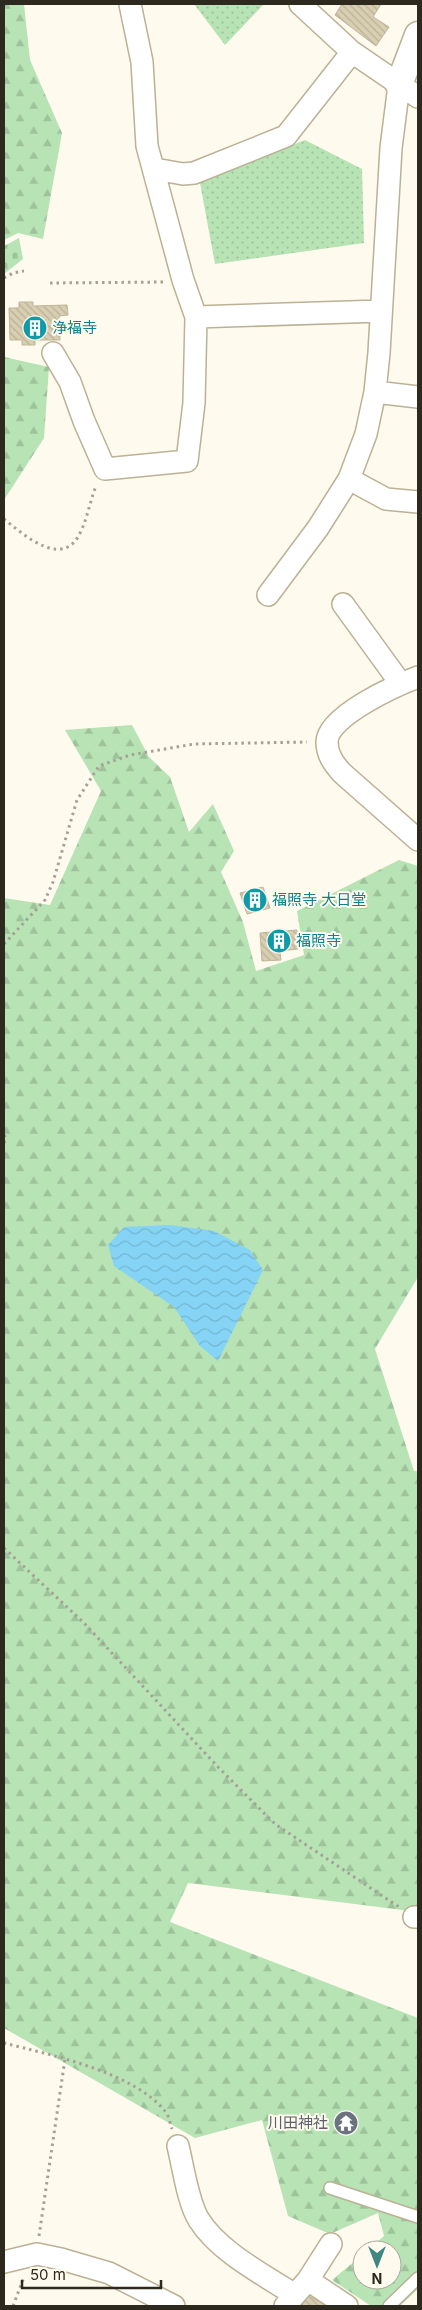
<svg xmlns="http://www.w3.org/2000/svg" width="422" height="2310" font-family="Inter,'Noto Sans JP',sans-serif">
  <defs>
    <pattern id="grass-dots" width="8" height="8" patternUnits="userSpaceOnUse" patternTransform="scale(1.25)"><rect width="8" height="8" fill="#b7e3b5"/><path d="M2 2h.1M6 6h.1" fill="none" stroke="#9ec39b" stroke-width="1.8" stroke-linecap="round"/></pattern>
    <pattern id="forest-firs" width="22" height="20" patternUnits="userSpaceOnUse" patternTransform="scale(1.25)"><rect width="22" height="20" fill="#b7e3b5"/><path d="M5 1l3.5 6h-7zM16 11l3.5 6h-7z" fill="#9ec39b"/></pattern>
    <pattern id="cemetery-stones" width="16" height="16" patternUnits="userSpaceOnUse" patternTransform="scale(1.25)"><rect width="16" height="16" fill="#b7e3b5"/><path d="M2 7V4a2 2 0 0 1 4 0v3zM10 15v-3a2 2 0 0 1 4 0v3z" fill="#9ec39b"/></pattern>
    <pattern id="water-waves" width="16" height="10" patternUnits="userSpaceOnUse" patternTransform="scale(1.25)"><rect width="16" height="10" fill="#85d4f5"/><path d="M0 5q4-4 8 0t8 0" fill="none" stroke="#73b6d2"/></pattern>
    <pattern id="building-back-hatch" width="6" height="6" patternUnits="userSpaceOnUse" patternTransform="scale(1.25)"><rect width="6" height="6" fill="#d8ceb1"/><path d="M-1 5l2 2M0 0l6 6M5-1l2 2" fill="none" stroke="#bab198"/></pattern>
  </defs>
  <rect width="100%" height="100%" fill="#fefaee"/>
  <path fill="url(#grass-dots)" d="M194,4H264L225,45Z
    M305,140L362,169L364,243L215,264L200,183Z"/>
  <path fill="url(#forest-firs)" d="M4,4H24L30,60L62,133L43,239L18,233L4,240Z
    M4,357L49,367L44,438L4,500Z
    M132,725L149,757L170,777L189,832L213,804L234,851L221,872L243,922L256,971L304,955L297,911L399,860L418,866V1277L375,1349L414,1471H418V1912L188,1883L170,1922L418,2018V2289L400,2306H371L332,2280L362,2255V2280H392V2250H368L384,2236L378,2213L330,2234L288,2216L262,2120L195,2138L4,2028V898L50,905L101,791L65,730Z"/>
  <path fill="url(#cemetery-stones)" d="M19,238L23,259L4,274V246Z"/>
  <path fill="url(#water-waves)" d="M170,1225L214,1231L250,1250L263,1270L218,1361L200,1346L174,1307L114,1266L108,1245L124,1227Z"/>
  <path fill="url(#building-back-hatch)" stroke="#bfb599" d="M342,4H381L373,17L389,27L376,46L335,15Z
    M19,302H33V306L67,305L68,315L59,316L60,340H35V345H22V340H10L9,308H19Z
    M263,887L270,908L247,914L240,893Z
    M297,930L298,949L280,951L281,960L262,961L260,933Z
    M307,2295L328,2306H300Z"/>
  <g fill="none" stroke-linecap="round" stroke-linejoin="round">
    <defs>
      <path id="service" d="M330,2188L418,2217
        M389,2306L418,2278"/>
      <path id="minor" d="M300,4L352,52L418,97
        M155,169L183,174L194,173L286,136L352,52
        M196,317L381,311
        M53,353L70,382L84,421L105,469L187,461L194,403L196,317L183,280L147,146L142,62L130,4
        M375,392L418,397
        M349,479L386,499L418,502
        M268,595L318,528L349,479L366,434L375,392L379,353L391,148L399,85
        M343,604L401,684
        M418,677C397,685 327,716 327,742C327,755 334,764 342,773L418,840
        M414,1917H418
        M178,2146C183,2166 188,2203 199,2220C219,2252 264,2275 295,2295
        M4,2262L37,2254L61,2259L109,2273L174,2306
        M308,2280L331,2244
        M285,2306L308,2280L347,2306"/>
      <path id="tertiary" d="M399,85L418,35"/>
    </defs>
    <use href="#service" stroke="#bbb195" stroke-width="14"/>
    <use href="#minor" stroke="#bbb195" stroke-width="24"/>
    <use href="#tertiary" stroke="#bbb195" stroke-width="29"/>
    <path stroke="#a5a195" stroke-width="3" stroke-dasharray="2.5 4" stroke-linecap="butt" d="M4,278L13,273L24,271
      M50,283L165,282
      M4,519C24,535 64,571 81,531C88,516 90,501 96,486
      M4,944L45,900L53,882L77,800L99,766L130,755L194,744L307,742
      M4,1135L6,1138L4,1143
      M4,1548L84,1623L218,1767L275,1824L399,1907
      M4,2043C51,2055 133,2072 165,2111C169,2115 170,2124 172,2129
      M39,2236L65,2059
      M13,2306L24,2277"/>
    <use href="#service" stroke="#fff" stroke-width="11"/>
    <use href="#minor" stroke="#fff" stroke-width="21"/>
    <use href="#tertiary" stroke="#fff" stroke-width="26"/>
  </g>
  <defs>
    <symbol id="building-disc" viewBox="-11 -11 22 22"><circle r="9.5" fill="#0f9aa8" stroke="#fefaee"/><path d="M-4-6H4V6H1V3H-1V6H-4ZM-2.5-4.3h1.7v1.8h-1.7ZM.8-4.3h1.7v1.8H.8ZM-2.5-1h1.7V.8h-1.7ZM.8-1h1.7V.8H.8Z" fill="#fff"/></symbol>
    <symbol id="temple-disc" viewBox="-11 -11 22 22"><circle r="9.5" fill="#6b7280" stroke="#fefaee"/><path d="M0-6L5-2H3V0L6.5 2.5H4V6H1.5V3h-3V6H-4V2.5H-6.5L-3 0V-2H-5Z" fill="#fff"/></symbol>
  </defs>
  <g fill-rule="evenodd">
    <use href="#building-disc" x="21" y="314" width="28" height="28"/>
    <use href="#building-disc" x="241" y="886" width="28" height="28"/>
    <use href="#building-disc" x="265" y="927" width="28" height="28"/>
    <use href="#temple-disc" x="332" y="2109" width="28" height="28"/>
  </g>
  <g text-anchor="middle" stroke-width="4" stroke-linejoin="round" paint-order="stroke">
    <g font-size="15" fill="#0d838f" stroke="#fefaee" text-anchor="start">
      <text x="52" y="333">浄福寺</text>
      <text x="272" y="905">福照寺 大日堂</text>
      <text x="296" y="946">福照寺</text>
    </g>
    <g font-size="15" fill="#5b616d" stroke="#fefaee" text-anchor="end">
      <text x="328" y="2128">川田神社</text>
    </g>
  </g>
  <rect width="422" height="2310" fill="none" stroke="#2d291e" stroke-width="10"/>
  <g transform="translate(377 2265) rotate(180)"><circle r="24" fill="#fefaee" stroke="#aaa69b"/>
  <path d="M0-4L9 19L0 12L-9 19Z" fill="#408782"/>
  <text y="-8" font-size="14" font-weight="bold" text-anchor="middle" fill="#2d291e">N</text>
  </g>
  <path d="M22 2280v8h139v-8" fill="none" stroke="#2d291e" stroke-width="2.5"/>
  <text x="30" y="2280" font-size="15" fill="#2d291e" stroke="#fefaee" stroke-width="4" paint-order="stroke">50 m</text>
</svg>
